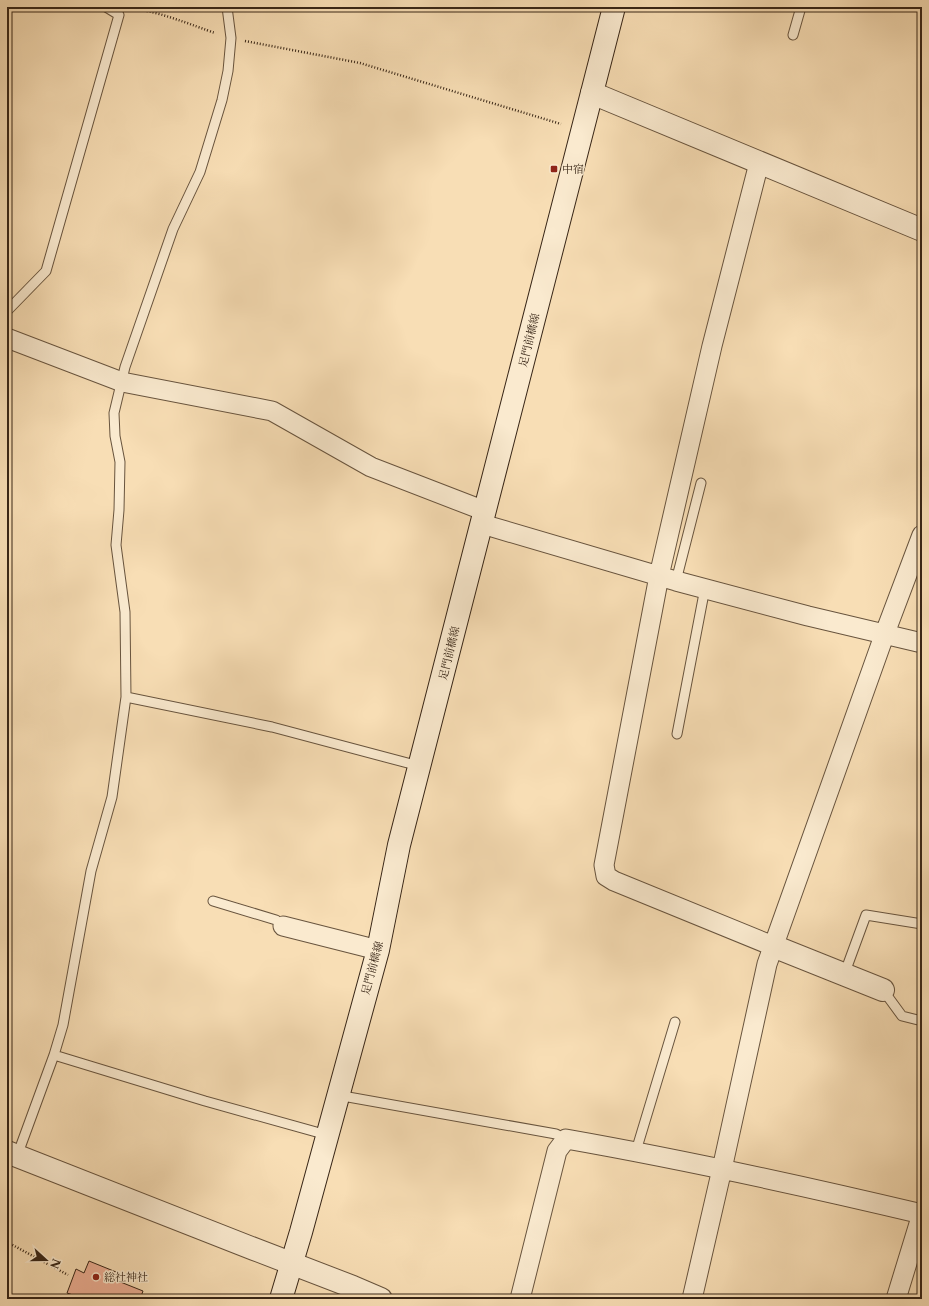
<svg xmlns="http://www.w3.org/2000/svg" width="929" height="1306" font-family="'Libre Caslon Text','Noto Serif JP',serif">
  <rect width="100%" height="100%" fill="#f8deb5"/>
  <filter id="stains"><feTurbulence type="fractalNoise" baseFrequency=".005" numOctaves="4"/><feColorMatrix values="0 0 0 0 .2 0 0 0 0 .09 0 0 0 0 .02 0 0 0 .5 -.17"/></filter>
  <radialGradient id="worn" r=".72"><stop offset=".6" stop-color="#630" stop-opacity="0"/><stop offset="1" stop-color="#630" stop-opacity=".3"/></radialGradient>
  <path fill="#edaf94" stroke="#382617" d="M89,1261L121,1274L118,1281L143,1291L140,1299H75L76,1296L67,1293L76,1269L84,1273Z"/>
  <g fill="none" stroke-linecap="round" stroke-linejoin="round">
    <defs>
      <path id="service" d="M793,35L801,7
        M7,311L46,271L119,15L106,7
        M676,581L701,483
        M126,697L272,727L419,766
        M677,734L705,588
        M213,901L276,920L283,926
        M844,975L866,915L922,924
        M883,990L902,1016L922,1021
        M54,1055L205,1101L327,1135
        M337,1095L556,1134L566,1139
        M636,1151L675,1022
        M17,1156L54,1055L63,1025L91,871L112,797L126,697L125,612L116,545L119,510L120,462L115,436L114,413L125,367L173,229L200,172L222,100L228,71L231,38L227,7"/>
      <path id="minor" d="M759,163L712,346L659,576L604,865L606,876L614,881L773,946
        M7,338L122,382L272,411L371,467L485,511
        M482,524L676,581L808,616L922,643
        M283,926L378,950
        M520,1299L557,1151L566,1139C685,1160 804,1186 922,1214
        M692,1299L722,1169L767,964L885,633L922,535
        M896,1299L922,1214"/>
      <path id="tertiary" d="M592,93L922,230
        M773,946L883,990
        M7,1152L254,1249L353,1287L381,1299"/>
      <path id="secondary" d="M281,1299L301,1232L378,950L399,845L614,7"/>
    </defs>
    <use href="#service" stroke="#68543e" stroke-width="11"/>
    <use href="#minor" stroke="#68543e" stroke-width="21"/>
    <use href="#tertiary" stroke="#68543e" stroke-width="24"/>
    <use href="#secondary" stroke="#382617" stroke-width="24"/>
    <path stroke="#382617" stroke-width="2.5" stroke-dasharray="1 2" stroke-linecap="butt" d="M132,10C148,7 197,27 215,33
      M245,41L360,63L561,124
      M7,1242L68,1275"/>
    <use href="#service" stroke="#faeacf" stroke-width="9"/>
    <use href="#minor" stroke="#faeacf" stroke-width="19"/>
    <use href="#tertiary" stroke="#faeacf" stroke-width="22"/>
    <use href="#secondary" stroke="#faeacf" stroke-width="22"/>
  </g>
  <g fill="#8f2418" stroke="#faeacf" stroke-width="1.5">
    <rect x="550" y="165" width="8" height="8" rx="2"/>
    <circle cx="96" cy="1277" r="4"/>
  </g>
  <g text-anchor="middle" stroke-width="3" stroke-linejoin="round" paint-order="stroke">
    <g font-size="11" fill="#382617" stroke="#faeacf" text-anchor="start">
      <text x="562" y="173">中宿</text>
      <text x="104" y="1281">総社神社</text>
    </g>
    <g font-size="11" fill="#382617" stroke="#faeacf">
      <text transform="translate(529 340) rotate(-76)" y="4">足門前橋線</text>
      <text transform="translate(449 653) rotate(-76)" y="4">足門前橋線</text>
      <text transform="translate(372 968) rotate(-75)" y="4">足門前橋線</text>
    </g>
  </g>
  <rect width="929" height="1306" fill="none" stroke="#f8deb5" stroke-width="24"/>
  <rect x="8" y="8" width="913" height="1290" fill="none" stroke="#382617" stroke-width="2"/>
  <rect x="12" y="12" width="905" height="1282" fill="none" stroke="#382617"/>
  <g transform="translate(46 1260) rotate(111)" stroke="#faeacf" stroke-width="3" paint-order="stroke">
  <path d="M0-3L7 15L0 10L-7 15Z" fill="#382617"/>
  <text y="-6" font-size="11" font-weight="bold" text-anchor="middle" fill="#382617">N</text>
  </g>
  <rect width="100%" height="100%" filter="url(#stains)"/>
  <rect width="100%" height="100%" fill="url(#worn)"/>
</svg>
